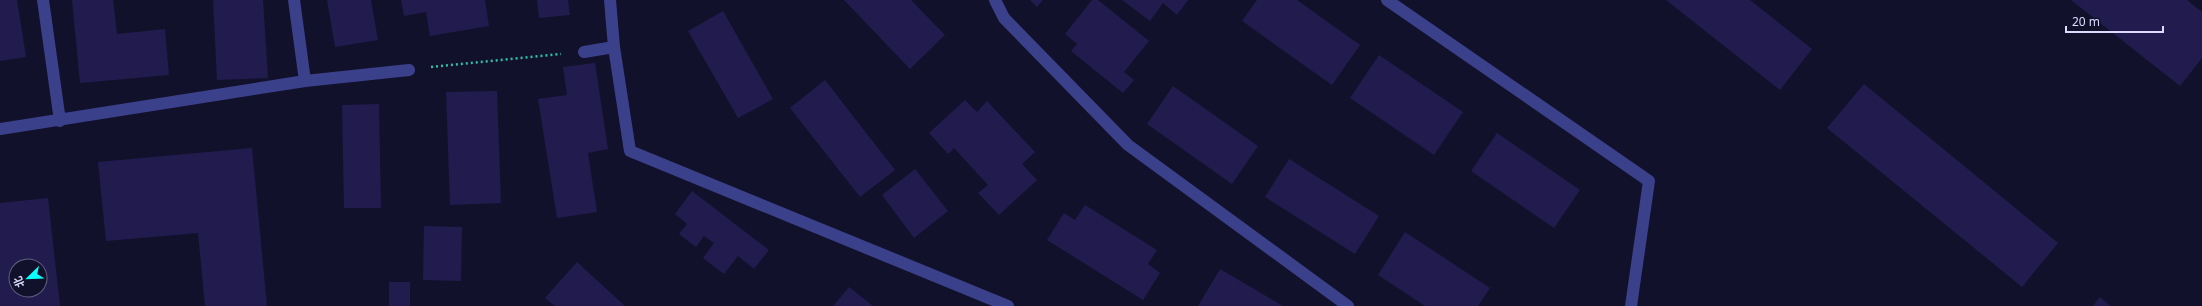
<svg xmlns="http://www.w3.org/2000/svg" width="2202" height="306" font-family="'Noto Sans','Noto Sans SC',sans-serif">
  <rect width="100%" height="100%" fill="#12112c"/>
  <path fill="#211c4d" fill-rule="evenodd" d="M0,0H17L26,57L0,61Z
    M72,0H113L117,34L165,29L169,75L80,83Z
    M213,0H263L268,78L217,80Z
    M327,0H371L378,40L335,47Z
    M401,0H485L489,26L430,36L426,12L404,16Z
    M537,0H568L570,15L539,18Z
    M844,0H911L945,35L910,69Z
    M1030,0H1043L1037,7Z
    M1092,0H1098L1149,41L1124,72L1134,80L1123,93L1071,51L1077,44L1065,34Z
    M1122,0H1188L1177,15L1163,3L1150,21Z
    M1257,0H1297L1360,45L1332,85L1242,21Z
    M1666,0H1750L1812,49L1780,90Z
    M2071,0H2187L2202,12V58L2180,86Z
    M723,11L773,99L738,118L688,31Z
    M1379,55L1463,112L1434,155L1350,98Z
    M595,63L608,149L588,153L597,212L557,218L538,99L567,95L563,67Z
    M825,80L895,170L860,197L790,108Z
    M1864,84L2058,243L2022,287L1827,128Z
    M1173,86L1258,146L1232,184L1147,124Z
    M497,91L501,203L450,205L446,92Z
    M965,100L977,112L987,101L1035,152L1022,164L1037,180L999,215L978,193L988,185L954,148L948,154L929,133Z
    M379,104L381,208H344L342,105Z
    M1497,133L1580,190L1554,228L1471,171Z
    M252,148L267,306H205L198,233L106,241L98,162Z
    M1289,159L1379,216L1355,254L1265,197Z
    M915,169L948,211L914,238L882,195Z
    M692,191L769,250L754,269L738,256L724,274L703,258L714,243L704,236L696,247L679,234L687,224L675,214Z
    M48,198L60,306H0V203ZM16,266H40V290H16Z
    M1085,205L1157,250L1148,264L1160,273L1143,300L1047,240L1064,213L1075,220Z
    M424,226L462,227L461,281L423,280Z
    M1405,232L1490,288L1478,306H1425L1378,275Z
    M577,262L625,306H555L545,298Z
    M1220,269L1283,306H1198Z
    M389,282H410V306H389Z
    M849,287L873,306H833Z
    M2100,297L2110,306H2093Z"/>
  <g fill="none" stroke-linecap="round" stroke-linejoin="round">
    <path stroke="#2ec0a8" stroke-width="2.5" stroke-dasharray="2 3" stroke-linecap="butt" d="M431,67L561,54"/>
    <path stroke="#3b408b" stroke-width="12" d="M43,0L60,121
      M610,0L614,47L630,151L1008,306
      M995,0L1004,18L1128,145L1348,306
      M1387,0L1649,181L1631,306
      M584,52L614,47
      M305,81L409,70
      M0,129L305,81L294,0"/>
  </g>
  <g transform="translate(28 278) rotate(247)"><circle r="19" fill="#12112c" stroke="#626280"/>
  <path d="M0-3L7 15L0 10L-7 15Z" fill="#07fffd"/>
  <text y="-6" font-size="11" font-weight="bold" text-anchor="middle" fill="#dbdbff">北</text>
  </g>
  <path d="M2066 26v6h97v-6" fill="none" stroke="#dbdbff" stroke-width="2"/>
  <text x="2072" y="26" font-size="12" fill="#dbdbff" stroke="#12112c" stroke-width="3" paint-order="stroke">20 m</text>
</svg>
